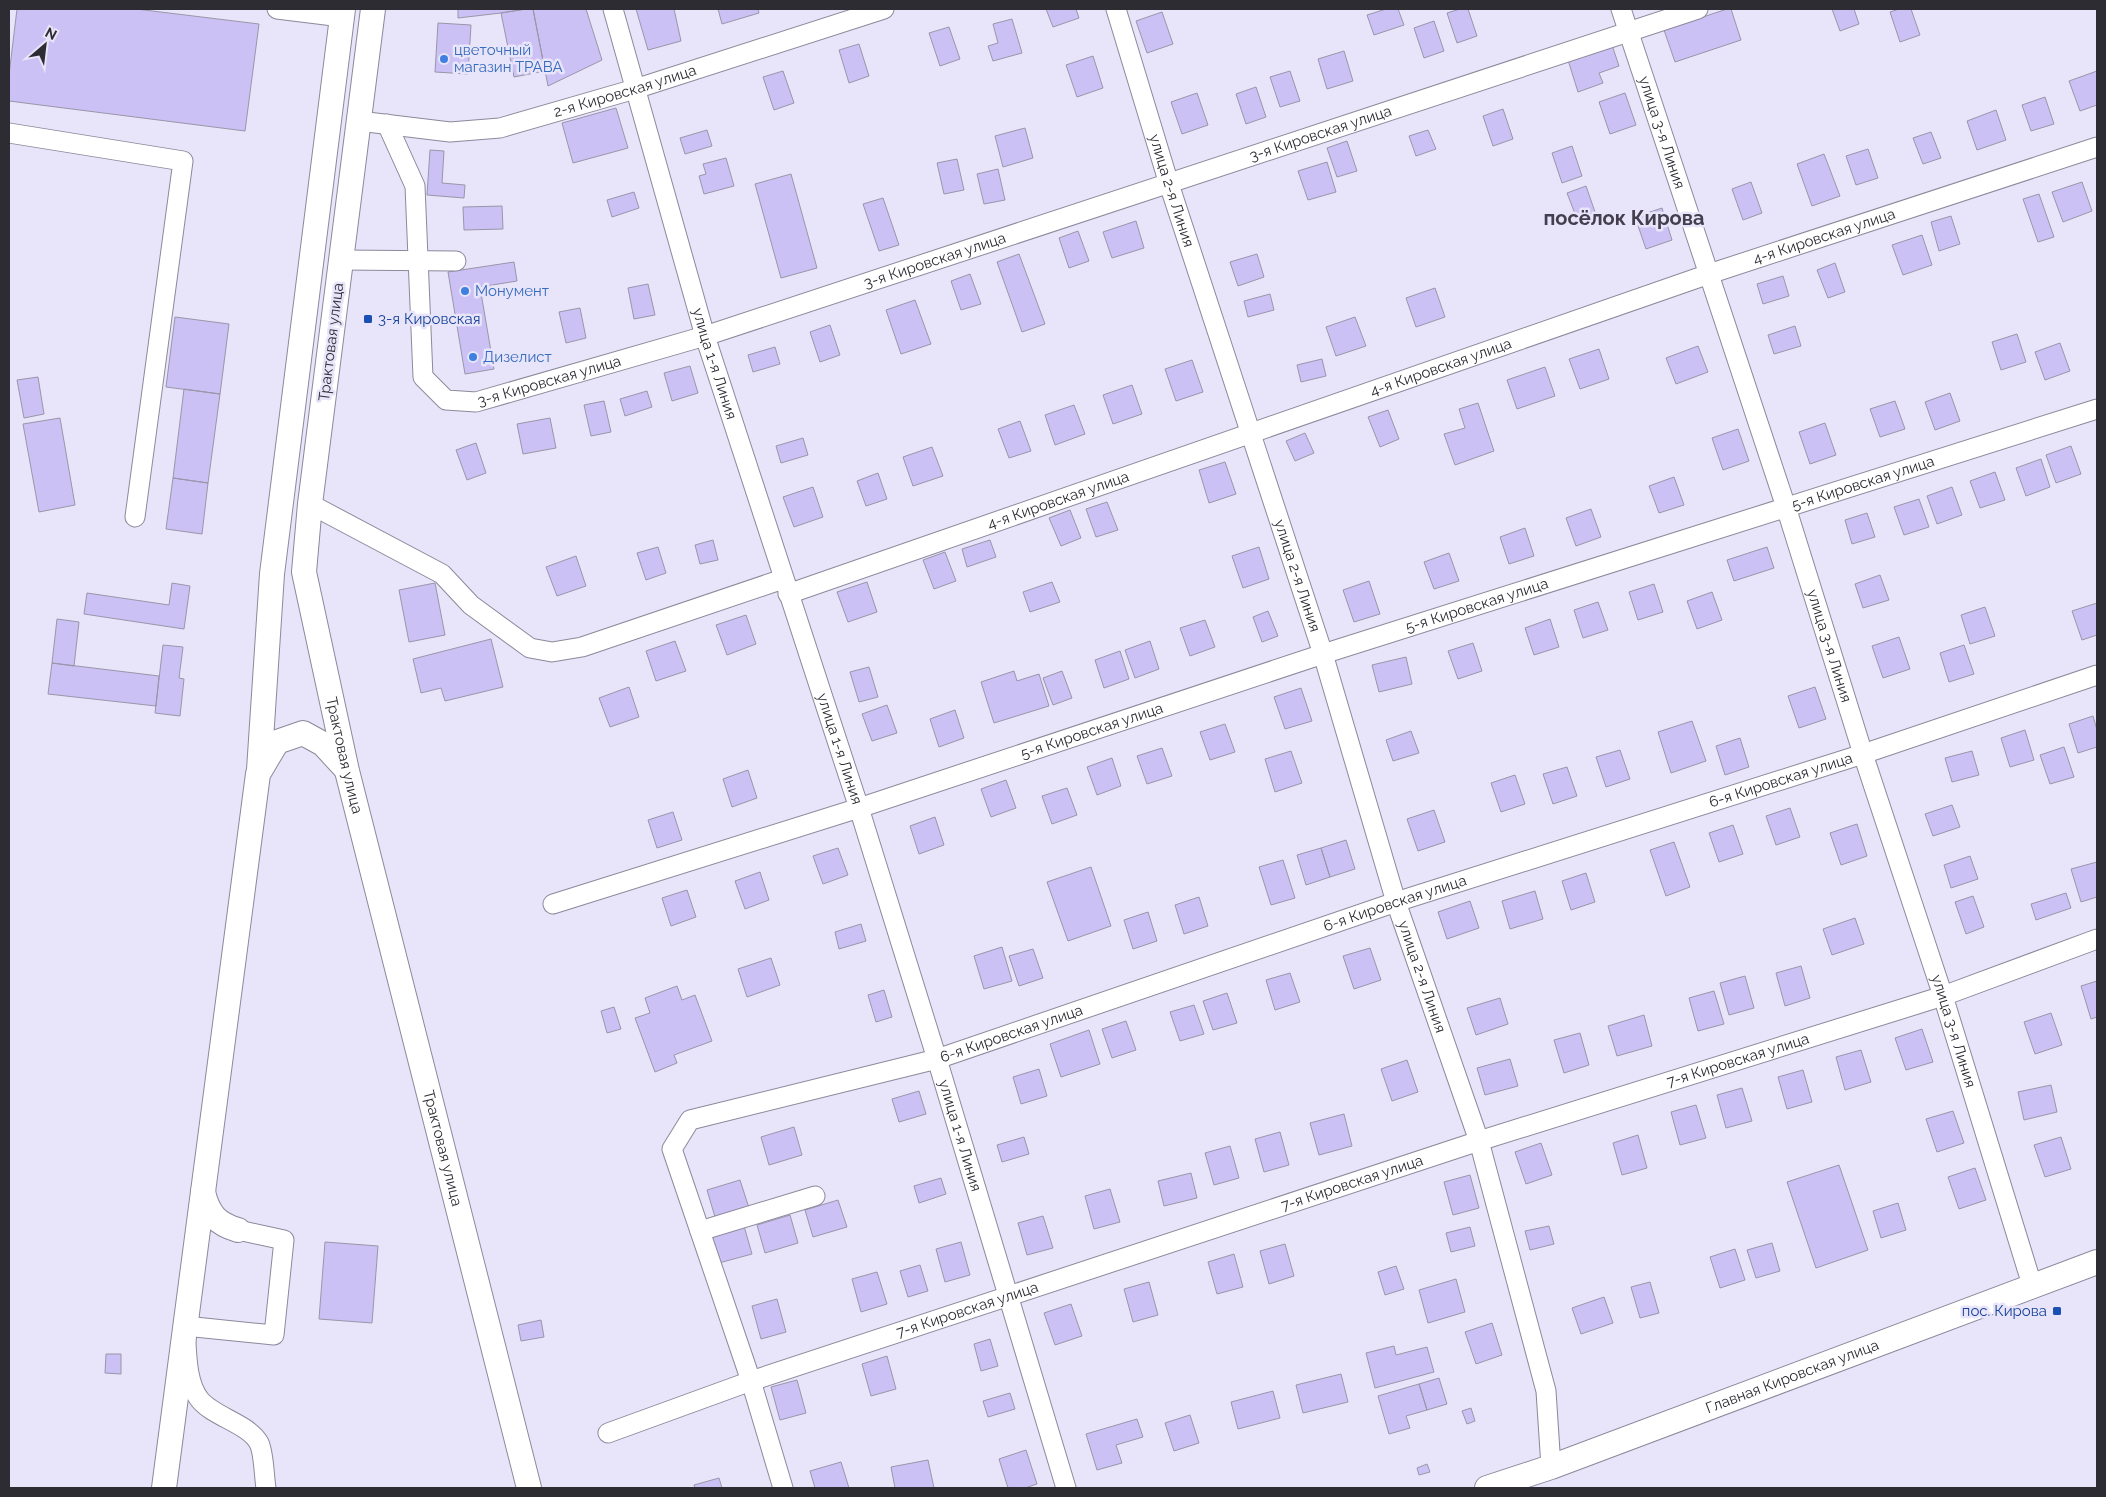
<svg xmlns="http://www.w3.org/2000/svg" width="2106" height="1497" font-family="Raleway,sans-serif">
  <rect width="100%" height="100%" fill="#e8e4f9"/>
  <path fill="#ccc1f5" stroke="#9a96a9" d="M17,9H136L259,24L245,131L9,101V75Z
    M458,9H526L501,13L458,18Z
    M526,9H533L545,71L514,77L501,13Z
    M533,9H586L602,60L548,86Z
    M636,9H674L681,41L648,50Z
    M718,9H758L759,13L722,24Z
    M1046,9H1076L1079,18L1053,27Z
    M1386,9H1398L1404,25L1374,35L1367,15Z
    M1460,9H1468L1477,36L1457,43L1447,13Z
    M1727,9H1731L1741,40L1675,62L1664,30Z
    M1832,9H1854L1859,24L1840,31Z
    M1899,9H1911L1920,35L1900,42L1890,12Z
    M1162,12L1173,44L1147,53L1136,21Z
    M1012,19L1022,53L993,61L988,46L998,43L993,24Z
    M1434,21L1444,51L1424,58L1414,28Z
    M438,23L471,25L468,74L435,72Z
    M949,27L960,59L940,66L929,33Z
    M859,44L869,76L849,83L839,50Z
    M1612,45L1619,66L1599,73L1603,83L1578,92L1568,60Z
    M1344,51L1353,81L1327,89L1318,59Z
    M1093,56L1103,88L1077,97L1066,65Z
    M783,71L794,103L774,110L763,77Z
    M1290,71L1300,101L1280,107L1270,77Z
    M2097,71V105L2080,111L2069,81Z
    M1256,87L1266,117L1246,124L1236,94Z
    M1197,93L1208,125L1182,134L1171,102Z
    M1625,93L1636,125L1610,134L1599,102Z
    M2045,97L2054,124L2031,131L2022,105Z
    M616,108L628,148L573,163L562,123Z
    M1503,109L1513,139L1493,146L1483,116Z
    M1996,110L2006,140L1977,150L1967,121Z
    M1025,128L1033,158L1003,167L995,136Z
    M707,130L712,146L685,154L680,138Z
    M1428,130L1436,149L1416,156L1409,136Z
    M1931,132L1941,158L1923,164L1913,138Z
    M1347,141L1357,171L1337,177L1327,148Z
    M1572,146L1582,176L1562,183L1552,153Z
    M1868,149L1878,178L1856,185L1846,156Z
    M430,150L444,151L442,183L465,185L464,198L427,195Z
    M1824,154L1840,196L1812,206L1797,164Z
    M726,158L734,186L704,194L699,176L706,174L703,164Z
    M957,159L964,190L944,194L937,163Z
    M1327,162L1336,192L1308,200L1298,171Z
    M998,169L1005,200L984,204L977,174Z
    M791,174L817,268L781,278L755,184Z
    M1751,182L1762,213L1743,220L1732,189Z
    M2082,182L2092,211L2063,222L2052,192Z
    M1586,186L1595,212L1577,219L1567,193Z
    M634,192L639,208L612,217L607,200Z
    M2039,194L2054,237L2038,242L2023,199Z
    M883,198L899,245L879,251L863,204Z
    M502,206L503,229L464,230L463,207Z
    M1662,208L1672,240L1646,249L1635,217Z
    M1951,216L1960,244L1939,251L1931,222Z
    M1136,221L1144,248L1112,258L1103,232Z
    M1078,231L1089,261L1069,268L1059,238Z
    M1922,235L1932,265L1903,275L1892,245Z
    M1019,254L1045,324L1022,332L997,262Z
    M1257,254L1264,277L1238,286L1230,262Z
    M514,262L517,281L480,287L494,369L465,374L448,272Z
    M1835,263L1845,292L1828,298L1817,270Z
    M970,274L981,304L961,310L951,281Z
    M1783,276L1789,296L1763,304L1757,284Z
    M648,284L655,315L634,319L628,288Z
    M1435,288L1445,317L1416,327L1406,298Z
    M1270,294L1274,310L1248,317L1244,301Z
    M915,300L931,344L901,354L886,310Z
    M580,308L586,338L566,343L559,312Z
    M175,317L229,324L220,394L166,387Z
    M1355,317L1366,346L1336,356L1326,327Z
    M830,325L840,355L820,362L810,332Z
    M1795,326L1801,346L1774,354L1768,335Z
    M2017,334L2026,362L2001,370L1992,342Z
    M2060,343L2070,371L2045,380L2035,352Z
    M1698,346L1708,372L1676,384L1666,358Z
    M775,347L780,364L753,372L748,355Z
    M1599,349L1609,379L1580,389L1569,359Z
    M1322,359L1326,376L1301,382L1297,365Z
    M1192,360L1203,392L1176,401L1165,369Z
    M690,366L698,393L672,401L664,373Z
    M1545,367L1555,396L1517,409L1507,380Z
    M38,377L44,414L24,418L17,380Z
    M1132,385L1142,414L1113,424L1103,395Z
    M184,389L220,394L208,483L173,478Z
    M647,391L652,407L625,416L620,399Z
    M1950,393L1960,421L1935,430L1925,402Z
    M604,401L611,432L591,436L584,405Z
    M1895,401L1905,429L1880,437L1870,409Z
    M1478,403L1494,451L1455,465L1444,434L1465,428L1459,409Z
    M1074,405L1085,434L1055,445L1045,415Z
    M1388,410L1399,439L1380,447L1368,417Z
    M60,418L75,505L39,512L23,424Z
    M550,418L556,448L523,454L517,424Z
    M1020,421L1031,451L1009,458L998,429Z
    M1825,423L1836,455L1810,464L1799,432Z
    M1738,429L1749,461L1723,470L1712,438Z
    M1305,433L1314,453L1295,461L1286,441Z
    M803,438L808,455L781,463L776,446Z
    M476,443L486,473L467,480L456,450Z
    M2071,446L2081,474L2056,483L2046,455Z
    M932,447L943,476L913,486L903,457Z
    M2041,459L2050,487L2026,496L2016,468Z
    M1225,462L1236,494L1209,503L1199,470Z
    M1995,472L2005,500L1980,508L1970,481Z
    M878,473L887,499L866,506L857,481Z
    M1674,477L1684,505L1659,513L1649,486Z
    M173,478L208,483L202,534L166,529Z
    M813,487L823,517L794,527L783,497Z
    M1952,487L1962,515L1937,524L1927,496Z
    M1919,499L1929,527L1904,535L1894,507Z
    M1107,502L1118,530L1096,537L1086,509Z
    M1591,509L1601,537L1576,546L1566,518Z
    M1070,510L1081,538L1061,546L1049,518Z
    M1867,513L1875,537L1852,544L1845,520Z
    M1525,528L1534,556L1509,564L1500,537Z
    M713,540L718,560L700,564L695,545Z
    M990,540L996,557L967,567L962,549Z
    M658,547L666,573L646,580L637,553Z
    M1259,547L1269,579L1243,588L1232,556Z
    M1767,547L1774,568L1734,581L1727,560Z
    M945,552L956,581L934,589L923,560Z
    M1449,553L1459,581L1434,589L1424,562Z
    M576,556L586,586L557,596L546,567Z
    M1880,575L1889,600L1863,608L1855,584Z
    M1369,581L1380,614L1354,622L1343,590Z
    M867,582L877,612L848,622L837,592Z
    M1052,582L1060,602L1030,612L1023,592Z
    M172,583L190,586L184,629L84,614L87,593L169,605Z
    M435,583L445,635L409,642L399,590Z
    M1654,584L1663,612L1638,620L1629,592Z
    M1712,592L1722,620L1697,629L1687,601Z
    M1598,602L1608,630L1583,638L1574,610Z
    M2097,603V635L2082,640L2072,611Z
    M1985,607L1995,636L1970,644L1961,615Z
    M1268,611L1278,636L1262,642L1253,617Z
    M746,615L756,644L727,655L716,625Z
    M57,619L79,622L74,666L52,663Z
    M1550,619L1559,647L1534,655L1525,628Z
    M1205,620L1215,647L1190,656L1180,628Z
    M1899,637L1910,669L1883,678L1872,646Z
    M491,639L503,687L445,701L441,688L421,693L413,659Z
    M675,641L686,671L656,681L646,651Z
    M1150,641L1159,669L1135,678L1125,650Z
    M1473,643L1482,671L1458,679L1448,651Z
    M163,645L183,647L179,678L184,679L180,716L155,713Z
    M1964,645L1974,674L1949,682L1940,653Z
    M1120,651L1129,679L1104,688L1095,660Z
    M1406,657L1412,684L1379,692L1372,665Z
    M52,663L159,676L156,706L48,694Z
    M869,667L878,697L859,702L850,672Z
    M1014,671L1017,681L1039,674L1049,706L994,723L981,682Z
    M1062,671L1072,698L1053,705L1043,678Z
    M629,687L639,717L610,727L599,698Z
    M1815,687L1826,719L1799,728L1788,696Z
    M1301,688L1312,721L1285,729L1274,697Z
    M887,705L897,733L872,741L862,714Z
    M955,710L964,738L939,747L930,719Z
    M2093,716L2097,730V747L2078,753L2069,724Z
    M1692,721L1706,761L1671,773L1658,732Z
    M1225,724L1235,752L1210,760L1200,732Z
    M2025,730L2034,760L2010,767L2001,738Z
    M1411,731L1419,753L1393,761L1386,740Z
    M1740,738L1749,767L1725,775L1716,746Z
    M2064,747L2074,777L2050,784L2040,755Z
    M1162,748L1172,776L1147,784L1137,756Z
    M1620,750L1630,779L1606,787L1596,757Z
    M1291,751L1302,783L1275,792L1265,759Z
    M1972,751L1979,775L1952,782L1945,758Z
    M1112,758L1121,786L1097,795L1087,767Z
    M1567,767L1577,796L1553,804L1543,774Z
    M748,770L757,798L732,807L723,779Z
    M1515,775L1525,804L1501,812L1491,783Z
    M1006,780L1016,808L991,817L981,789Z
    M1067,788L1077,815L1052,824L1042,796Z
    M1952,805L1960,827L1933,836L1925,814Z
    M1790,808L1800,837L1776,845L1766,816Z
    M1434,810L1445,842L1418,851L1407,819Z
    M673,812L682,840L657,848L648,820Z
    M935,817L944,845L919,854L910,826Z
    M1857,824L1867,856L1841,865L1830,833Z
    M1733,825L1743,854L1719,862L1709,833Z
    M1346,840L1355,869L1330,877L1321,848Z
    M1674,842L1690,887L1666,896L1650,850Z
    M838,848L848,875L823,884L813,856Z
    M1321,848L1330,877L1306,885L1297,855Z
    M1970,856L1978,879L1951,888L1944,865Z
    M1283,860L1295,898L1271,905L1259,867Z
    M2097,862V897L2081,902L2071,869Z
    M1091,867L1111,926L1068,941L1047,882Z
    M760,872L769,900L745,909L735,881Z
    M1586,873L1595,902L1571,910L1562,881Z
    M687,890L696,917L671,926L662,898Z
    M1535,891L1543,919L1510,929L1502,901Z
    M2066,893L2071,908L2036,920L2031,904Z
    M1973,896L1984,927L1966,934L1955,902Z
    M1199,897L1208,926L1184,934L1175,905Z
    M1470,901L1479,928L1447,939L1438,912Z
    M1148,912L1157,941L1133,949L1124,920Z
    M1855,918L1864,944L1832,955L1823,929Z
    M861,924L866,941L839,949L835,932Z
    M1002,947L1012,981L984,989L974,956Z
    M1370,948L1381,980L1354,989L1343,956Z
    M1033,949L1043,978L1019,986L1009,956Z
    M771,958L780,985L747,997L738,969Z
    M1801,966L1810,998L1785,1006L1776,973Z
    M1290,973L1300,1002L1275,1010L1266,980Z
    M1745,976L1754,1008L1729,1015L1720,983Z
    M2097,981V1017L2091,1019L2081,986Z
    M677,986L682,1000L695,995L712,1041L674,1055L677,1063L655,1072L635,1018L650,1013L645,998Z
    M884,990L892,1017L876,1022L868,995Z
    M1714,991L1724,1024L1698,1031L1689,998Z
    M1227,993L1237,1023L1213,1030L1203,1001Z
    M1500,998L1508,1024L1476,1035L1467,1008Z
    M1194,1005L1204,1034L1180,1041L1170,1012Z
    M614,1007L621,1029L607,1033L601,1011Z
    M2051,1013L2062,1045L2035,1054L2024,1022Z
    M1644,1015L1652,1046L1617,1056L1608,1026Z
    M1126,1021L1136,1050L1112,1058L1102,1029Z
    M1922,1029L1933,1062L1906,1070L1895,1038Z
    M1089,1030L1100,1064L1061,1077L1050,1044Z
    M1580,1033L1589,1065L1564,1073L1554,1040Z
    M1861,1050L1871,1082L1845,1090L1836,1057Z
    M1510,1059L1518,1086L1485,1095L1477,1068Z
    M1407,1060L1418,1092L1392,1101L1381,1069Z
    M1039,1069L1047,1096L1021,1104L1013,1077Z
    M1803,1070L1812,1102L1787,1109L1778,1077Z
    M2051,1085L2057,1112L2024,1120L2018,1092Z
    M1742,1088L1752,1121L1726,1128L1717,1095Z
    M919,1091L926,1114L899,1122L892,1099Z
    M1696,1105L1706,1138L1680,1145L1671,1112Z
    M1953,1111L1964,1143L1937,1152L1926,1119Z
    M1344,1114L1352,1146L1319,1155L1310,1123Z
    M794,1127L802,1155L769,1165L761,1137Z
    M1280,1132L1289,1165L1264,1172L1255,1139Z
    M1638,1135L1647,1168L1622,1175L1613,1143Z
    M1024,1137L1029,1154L1002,1162L997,1145Z
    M2061,1137L2071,1169L2045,1177L2034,1145Z
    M1541,1143L1552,1175L1526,1184L1515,1152Z
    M1230,1146L1239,1178L1214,1185L1205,1153Z
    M1839,1165L1868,1250L1816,1268L1787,1182Z
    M1975,1168L1986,1200L1959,1209L1948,1177Z
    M1191,1173L1197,1198L1164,1206L1158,1181Z
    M1470,1175L1479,1208L1453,1215L1444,1182Z
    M941,1178L946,1194L919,1203L914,1186Z
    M740,1180L749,1208L715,1217L707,1190Z
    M1110,1189L1120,1222L1094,1229L1085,1196Z
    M838,1200L847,1227L813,1237L805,1210Z
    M1898,1203L1906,1230L1881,1238L1873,1211Z
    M790,1215L798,1243L765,1253L757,1225Z
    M1043,1216L1053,1248L1027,1255L1018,1223Z
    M744,1226L752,1254L719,1263L711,1236Z
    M1549,1226L1554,1244L1530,1250L1525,1231Z
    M1470,1227L1475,1246L1451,1252L1446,1233Z
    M325,1242L378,1246L372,1323L319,1319Z
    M961,1242L970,1275L945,1282L936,1249Z
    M1772,1243L1780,1271L1756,1278L1747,1250Z
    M1285,1244L1294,1276L1269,1284L1260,1251Z
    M1735,1249L1745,1280L1720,1288L1710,1257Z
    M1234,1254L1243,1287L1217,1294L1208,1262Z
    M920,1265L928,1291L908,1297L900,1271Z
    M1396,1266L1404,1289L1385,1295L1378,1272Z
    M877,1272L887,1304L861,1312L852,1279Z
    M1456,1279L1465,1312L1428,1323L1419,1290Z
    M1149,1282L1158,1315L1133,1322L1124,1289Z
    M1650,1282L1659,1313L1640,1318L1631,1287Z
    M1604,1297L1613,1323L1581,1334L1572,1308Z
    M777,1299L786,1332L761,1339L752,1306Z
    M1071,1304L1082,1336L1055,1345L1044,1313Z
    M541,1320L544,1337L521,1341L518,1325Z
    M1492,1323L1502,1355L1476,1364L1465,1332Z
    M990,1339L998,1366L981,1371L974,1344Z
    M1394,1346L1396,1355L1427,1347L1434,1372L1375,1388L1366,1353Z
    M106,1354H121V1374L105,1373Z
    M887,1356L896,1389L871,1396L862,1364Z
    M1341,1374L1348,1402L1303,1413L1296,1385Z
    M1439,1378L1447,1404L1427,1410L1419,1384Z
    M797,1380L806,1413L780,1420L771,1387Z
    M1419,1384L1427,1410L1406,1416L1410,1428L1389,1434L1378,1396Z
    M1273,1391L1280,1418L1238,1429L1231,1402Z
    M1010,1393L1015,1409L988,1417L983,1401Z
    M1471,1408L1475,1421L1467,1424L1462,1411Z
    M1190,1415L1199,1443L1174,1451L1165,1423Z
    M1137,1419L1143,1437L1116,1445L1122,1463L1097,1470L1086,1434Z
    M1026,1450L1037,1484L1025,1488H1008L999,1459Z
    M928,1460L934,1488H895L891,1467Z
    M841,1462L849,1488H815L810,1471Z
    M1427,1464L1430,1472L1419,1475L1417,1468Z
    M719,1478L722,1488H695L694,1485Z"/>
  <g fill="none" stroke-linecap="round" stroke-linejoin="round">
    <defs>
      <g id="minor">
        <path d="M277,9L342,17"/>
        <path id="s1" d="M613,9L705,336L859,808L937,1059L1066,1488"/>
        <path id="s2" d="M1116,9L1169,184L1323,654L1396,902L1479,1141L1546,1391L1551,1467"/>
        <path id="s3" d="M1621,9L1786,507L1863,754L1943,996L2032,1285"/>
        <path id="s4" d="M359,121L450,132L500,128L635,89L884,9"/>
        <path id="s5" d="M387,124L415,186L423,377L446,400L476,402L705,336L1698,9"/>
        <path d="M9,133L183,161L135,517"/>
        <path d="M341,260L456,261"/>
        <path d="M310,504L442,574L471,605L530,648L552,652L582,647L783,579"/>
        <path id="s6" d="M788,594L1709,274L2097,147"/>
        <path id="s7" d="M553,904L859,808L1323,654L2097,409"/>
        <path d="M238,1230L284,1240L274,1335L185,1326C187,1349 185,1381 200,1400C214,1417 249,1424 259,1443C264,1453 264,1476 266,1488"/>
        <path d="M700,1231L815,1196"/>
        <path id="s8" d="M608,1433L751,1381L1479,1141L1943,996L2097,939"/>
        <path id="s9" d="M783,1488L751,1381L672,1149L690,1120L937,1059L1396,902L1863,754L2097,675"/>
      </g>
      <g id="major">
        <path id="s10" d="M373,9L310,504L304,572L347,771L529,1488"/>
        <path d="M259,770L272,574L343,9"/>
        <path d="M203,1192C208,1214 217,1224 238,1230"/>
        <path d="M164,1488L258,774L277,742L303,733L323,744L346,769"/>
        <path id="s11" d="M1487,1488L1551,1467L2097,1262"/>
      </g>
    </defs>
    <use href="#minor" stroke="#8c899b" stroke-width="21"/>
    <use href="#major" stroke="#8c899b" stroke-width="26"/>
    <use href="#minor" stroke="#fff" stroke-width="19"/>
    <use href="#major" stroke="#fff" stroke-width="24"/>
  </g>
  <g fill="#3f7fe0" stroke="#e8e4f9" stroke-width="2">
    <circle cx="444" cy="59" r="5"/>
    <circle cx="465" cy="291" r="5"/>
    <circle cx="473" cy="357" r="5"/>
  </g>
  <g fill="#1a4fb4" stroke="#e8e4f9" stroke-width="2">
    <rect x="363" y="314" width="10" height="10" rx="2.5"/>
    <rect x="2052" y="1306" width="10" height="10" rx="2.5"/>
  </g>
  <g text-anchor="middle" stroke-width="5" stroke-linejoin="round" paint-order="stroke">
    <g font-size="15" fill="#366cbe" stroke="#e8e4f9" text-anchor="start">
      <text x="454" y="55">цветочный<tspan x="454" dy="17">магазин ТРАВА</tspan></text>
      <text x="475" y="296">Монумент</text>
      <text x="483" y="362">Дизелист</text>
    </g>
    <g font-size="15" fill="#2d2c33" stroke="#e8e4f9">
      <text dy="5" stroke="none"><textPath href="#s4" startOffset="272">2-я Кировская улица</textPath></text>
      <text dy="5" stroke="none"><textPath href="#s3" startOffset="130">улица 3-я Линия</textPath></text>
      <text dy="5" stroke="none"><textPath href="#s5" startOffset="1208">3-я Кировская улица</textPath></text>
      <text dy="5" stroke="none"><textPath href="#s2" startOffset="190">улица 2-я Линия</textPath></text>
      <text dy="5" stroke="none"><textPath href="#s6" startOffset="1096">4-я Кировская улица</textPath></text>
      <text dy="5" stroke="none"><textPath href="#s5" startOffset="802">3-я Кировская улица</textPath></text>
      <text transform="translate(331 342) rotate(-83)" y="5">Трактовая улица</text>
      <text dy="5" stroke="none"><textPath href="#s1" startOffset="369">улица 1-я Линия</textPath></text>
      <text dy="5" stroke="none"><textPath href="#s6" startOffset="691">4-я Кировская улица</textPath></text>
      <text dy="5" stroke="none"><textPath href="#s5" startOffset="398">3-я Кировская улица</textPath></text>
      <text dy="5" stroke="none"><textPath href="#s7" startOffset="1376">5-я Кировская улица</textPath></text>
      <text dy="5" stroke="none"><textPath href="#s6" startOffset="286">4-я Кировская улица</textPath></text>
      <text dy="5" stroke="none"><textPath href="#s2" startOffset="595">улица 2-я Линия</textPath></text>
      <text dy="5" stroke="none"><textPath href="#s7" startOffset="971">5-я Кировская улица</textPath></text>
      <text dy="5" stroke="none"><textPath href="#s3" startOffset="670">улица 3-я Линия</textPath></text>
      <text dy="5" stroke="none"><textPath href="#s7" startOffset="566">5-я Кировская улица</textPath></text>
      <text dy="5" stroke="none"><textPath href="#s1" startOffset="774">улица 1-я Линия</textPath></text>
      <text dy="5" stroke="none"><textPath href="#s10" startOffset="755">Трактовая улица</textPath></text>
      <text dy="5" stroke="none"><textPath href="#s9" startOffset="1534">6-я Кировская улица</textPath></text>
      <text dy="5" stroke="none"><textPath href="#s9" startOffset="1129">6-я Кировская улица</textPath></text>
      <text dy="5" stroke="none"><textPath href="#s2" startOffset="1015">улица 2-я Линия</textPath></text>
      <text dy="5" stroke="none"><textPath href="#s3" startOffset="1075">улица 3-я Линия</textPath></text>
      <text dy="5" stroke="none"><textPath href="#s9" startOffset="724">6-я Кировская улица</textPath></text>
      <text dy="5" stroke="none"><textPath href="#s8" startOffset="1190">7-я Кировская улица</textPath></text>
      <text dy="5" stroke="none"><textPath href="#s1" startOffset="1179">улица 1-я Линия</textPath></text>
      <text dy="5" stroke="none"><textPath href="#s10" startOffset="1160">Трактовая улица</textPath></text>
      <text dy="5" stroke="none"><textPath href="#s8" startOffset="785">7-я Кировская улица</textPath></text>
      <text dy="5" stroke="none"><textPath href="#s8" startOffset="380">7-я Кировская улица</textPath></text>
      <text dy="5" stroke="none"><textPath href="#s11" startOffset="325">Главная Кировская улица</textPath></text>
    </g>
    <g font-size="15" fill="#164399" stroke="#e8e4f9" text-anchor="start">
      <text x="378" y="324">3-я Кировская</text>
      <text x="2047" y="1316" text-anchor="end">пос. Кирова</text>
    </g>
    <g font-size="20" font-weight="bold" fill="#433f4f" stroke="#e8e4f9">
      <text x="1624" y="225">посёлок Кирова</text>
    </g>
  </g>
  <rect width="2106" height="1497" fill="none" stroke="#2d2c33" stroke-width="20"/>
  <g transform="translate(45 45) rotate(28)" stroke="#e8e4f9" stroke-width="4" paint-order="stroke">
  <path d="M0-4L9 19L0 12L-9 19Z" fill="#2d2c33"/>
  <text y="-8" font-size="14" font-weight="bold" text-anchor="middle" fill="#2d2c33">N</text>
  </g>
</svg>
